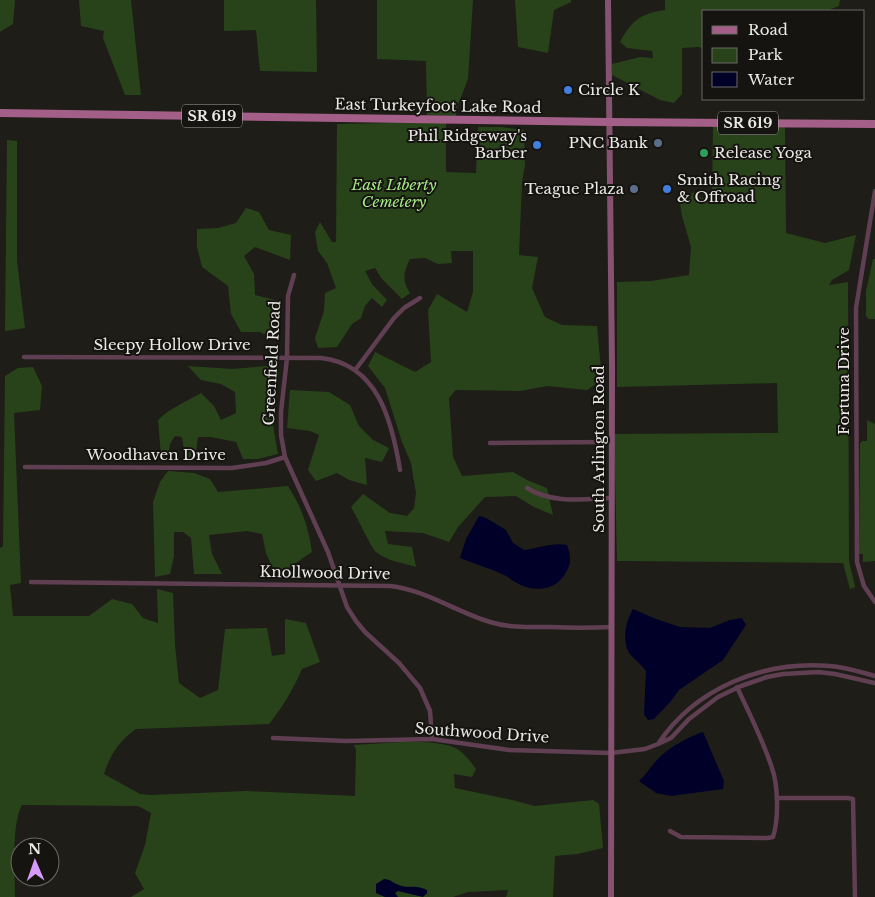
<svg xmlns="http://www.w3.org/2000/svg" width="875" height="897" font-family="'Libre Baskerville',serif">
  <rect width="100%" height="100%" fill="#1e1d18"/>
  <path fill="#28431a" d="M0,0H15L13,24L0,32Z
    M79,0H131L141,95H125L103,38L104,31L81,26Z
    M224,0H316L317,72L260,71L256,30L224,31Z
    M377,0H473L468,79L456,110V116L427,115L426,61L377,59Z
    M515,0H571V2L554,10L548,53L518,47Z
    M665,0H840L839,6L826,11H704V49L699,47L682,48V94L674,103L660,100L612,75V64L640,57L653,58L652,51L627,48L620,42C632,20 640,14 665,10Z
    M446,122V172L476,173L478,127H501L524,130L525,165L522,182L519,255L538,257L532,288L545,317L562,325L597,326L602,380L587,390L547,386L520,391L456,390L449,398L453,457L462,476L513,472L527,480L547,488L553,515L534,507L516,496L485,497L458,527L449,542L423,533L385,531L388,544L412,547L416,567C403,563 387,561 376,552C372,549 356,515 351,507L363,494L390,513L407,516L414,508L416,493L411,463L402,442L385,388L368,366L375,352L415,372L431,362L428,310L437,294L467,312L473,292V251H451L452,263L438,264L425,258L410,259C403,273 402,280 410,293L402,299L382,279L375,268L365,271L372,284L387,300L382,307L372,298L365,306L361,318L352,324L337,347L318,348L315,338L324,311L325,293L336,288L327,263L318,251L315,232L320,222L332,242H336L337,124Z
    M713,126H785L786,233L825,243L856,235L849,270L832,280L829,285L848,282L849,561L855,587L850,589L843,563L617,561L614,434L778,433L777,383L617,387V282L651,281L689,275L691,247L682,216L679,198L698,191L702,201V198H712Z
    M7,140L17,141V261L25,328L5,331Z
    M246,208L259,212L269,230L291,235L290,260L255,247L244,256L254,274L255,295L279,301L278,341L260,332H241L231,314L228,286L202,267L197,247V229L218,228L236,223Z
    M873,259H875V319H869L866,316V291Z
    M188,366L232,369L267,366L279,372L273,425L278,454L258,459H243L236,442L211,437H198L196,451L190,463L185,456L182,437L175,436L170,444L168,457L161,456L158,420C170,408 186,402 201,393L214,406L221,420L236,413L235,392L221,384L201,380Z
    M33,367L42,386L40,410L14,413L21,583L10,585L13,616H89L112,599L132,604L143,618L158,623L157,589L173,593L175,645L179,683L200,698L218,690L225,629L267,628L272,656L285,654V619L306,623L320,662L302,669C293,689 283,707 269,724L136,729C119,741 110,755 104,774L140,794L150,795L247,791L355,796L356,750L354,745C382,744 427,738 453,747C462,750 470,761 476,769L472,777L454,774L455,788L512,800L535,806L593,800L599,804L603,848L577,854L555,856L553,897H506L508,890L468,892L453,897H131L144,889L135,873L145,845L151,813L138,806L22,805C11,826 15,873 15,897H0V548L3,546L5,376L18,368Z
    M290,390L329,392L350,405L359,426L373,440L389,448L382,462L365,458L367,485L349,480L337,473L316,481L308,470L319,435L310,431L287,428Z
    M867,420L875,424V561L863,562V554H859L860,444L862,441H867Z
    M168,471L194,473L210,479L218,492L288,486C302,508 308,526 312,552C300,559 290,570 275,573L266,553L262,534L247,531L209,535L212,554L222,574H194L191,538L183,532H174V556L170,574L155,577L153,502L160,482Z"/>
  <path fill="#000029" d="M479,516L486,518L506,530L513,543L524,550C539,548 552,542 567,545C572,558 571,566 563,577C553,591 531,592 517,583C512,581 509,577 504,575C490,568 475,564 460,558L466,539Z
    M633,609L656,619L680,627L710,628L730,620L742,618L746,625L723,660L679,690L671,701L654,719L648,720L644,714L646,671C641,664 630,656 627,649C623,635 626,621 633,609Z
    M703,732L724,781L723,789L671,796L656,793L639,781C646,775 650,767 657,760C666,749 690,736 703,732Z
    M384,879C390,879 393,883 399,885C408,889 415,884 427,890V893L423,897L398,891L395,893L398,897H385L376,893V884Z"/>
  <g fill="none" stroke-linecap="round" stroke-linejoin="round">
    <path stroke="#603f52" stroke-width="4.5" d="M875,191L856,308L857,562L864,586L875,602
      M294,275L288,296L287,358L281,412V435L285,457L328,552L347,607L356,621L365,632L399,663L420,688L430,711L432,739
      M24,357L321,358C378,364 392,421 400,470
      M356,369L394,318L404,308L420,298
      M490,443L611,442
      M25,467L232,468L266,463L285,457
      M527,488C552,504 584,499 612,498
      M31,582L390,586C426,590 456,612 490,622C510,628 530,627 551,627C571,628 591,628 612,627
      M875,676C860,672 845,667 830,666C764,660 695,688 658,744L671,738L689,719L718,697L741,686L767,677L783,674L818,672L835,674L875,683
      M273,738L346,741L432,739L509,750L611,753L645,749L658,744
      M777,798H848L853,799L855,897
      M670,831L681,837L768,838L773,837C779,819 778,785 772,768C763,740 749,713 737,687"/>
    <path stroke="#865271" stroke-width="6" d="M608,0L612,367L611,897"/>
    <path stroke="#a35f88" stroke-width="8" d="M0,113L608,122L875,124"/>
  </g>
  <g fill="#3f7fe0" stroke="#151410" stroke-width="2">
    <circle cx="568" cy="90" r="5"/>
    <circle cx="537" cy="145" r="5"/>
    <circle cx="667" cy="189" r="5"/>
  </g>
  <g fill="#5c6f8a" stroke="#151410" stroke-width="2">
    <circle cx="658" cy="143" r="5"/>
    <circle cx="634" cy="189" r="5"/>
  </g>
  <circle fill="#2e9e5b" stroke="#151410" stroke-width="2" cx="704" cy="153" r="5"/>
  <g text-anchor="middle" stroke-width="4" stroke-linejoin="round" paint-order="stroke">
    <g fill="#151410" stroke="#aba9a6" stroke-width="1">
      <rect x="182" y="104.5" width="60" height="23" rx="4"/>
      <rect x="718" y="111.5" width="60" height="23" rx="4"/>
    </g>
    <g font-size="14" font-weight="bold" fill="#ebe9e6">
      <text x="212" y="121">SR 619</text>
      <text x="748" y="128">SR 619</text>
    </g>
    <g font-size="15" fill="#ebe9e6" stroke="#151410" text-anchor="start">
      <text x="578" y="95">Circle K</text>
      <text x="527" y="141" text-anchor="end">Phil Ridgeway's<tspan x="527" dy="17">Barber</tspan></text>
      <text x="648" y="148" text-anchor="end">PNC Bank</text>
      <text x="714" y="158">Release Yoga</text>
      <text x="677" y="185">Smith Racing<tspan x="677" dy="17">&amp; Offroad</tspan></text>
      <text x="624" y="194" text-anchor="end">Teague Plaza</text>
    </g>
    <g font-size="15" fill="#ebe9e6" stroke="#151410">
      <text transform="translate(438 106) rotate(1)" y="5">East Turkeyfoot Lake Road</text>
      <text x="172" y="350">Sleepy Hollow Drive</text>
      <text transform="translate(272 363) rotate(-87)" y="5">Greenfield Road</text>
      <text transform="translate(844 381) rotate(-90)" y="5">Fortuna Drive</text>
      <text transform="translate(599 449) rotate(-90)" y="5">South Arlington Road</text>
      <text x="156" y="460">Woodhaven Drive</text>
      <text transform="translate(325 573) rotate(1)" y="5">Knollwood Drive</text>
      <text transform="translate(482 733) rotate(4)" y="5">Southwood Drive</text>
    </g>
    <g font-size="15" font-style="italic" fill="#a5eb85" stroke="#151410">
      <text x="394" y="190">East Liberty<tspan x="394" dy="17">Cemetery</tspan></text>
    </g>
  </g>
  <rect x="702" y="10" width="162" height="90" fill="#151410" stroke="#6b6966"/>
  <rect x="712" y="26" width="25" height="8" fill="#a35f88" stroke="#6b6966"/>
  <text x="748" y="35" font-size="15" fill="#ebe9e6">Road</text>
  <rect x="712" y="48" width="25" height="15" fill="#28431a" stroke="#6b6966"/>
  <text x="748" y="60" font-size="15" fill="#ebe9e6">Park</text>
  <rect x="712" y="72" width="25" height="15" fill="#000029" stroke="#6b6966"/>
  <text x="748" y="85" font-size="15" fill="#ebe9e6">Water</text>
  <g transform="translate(35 862) rotate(358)"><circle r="24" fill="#151410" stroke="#6b6966"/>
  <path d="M0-4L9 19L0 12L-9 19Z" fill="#d69bfa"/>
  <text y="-8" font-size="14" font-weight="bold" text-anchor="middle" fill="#ebe9e6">N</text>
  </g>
</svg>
